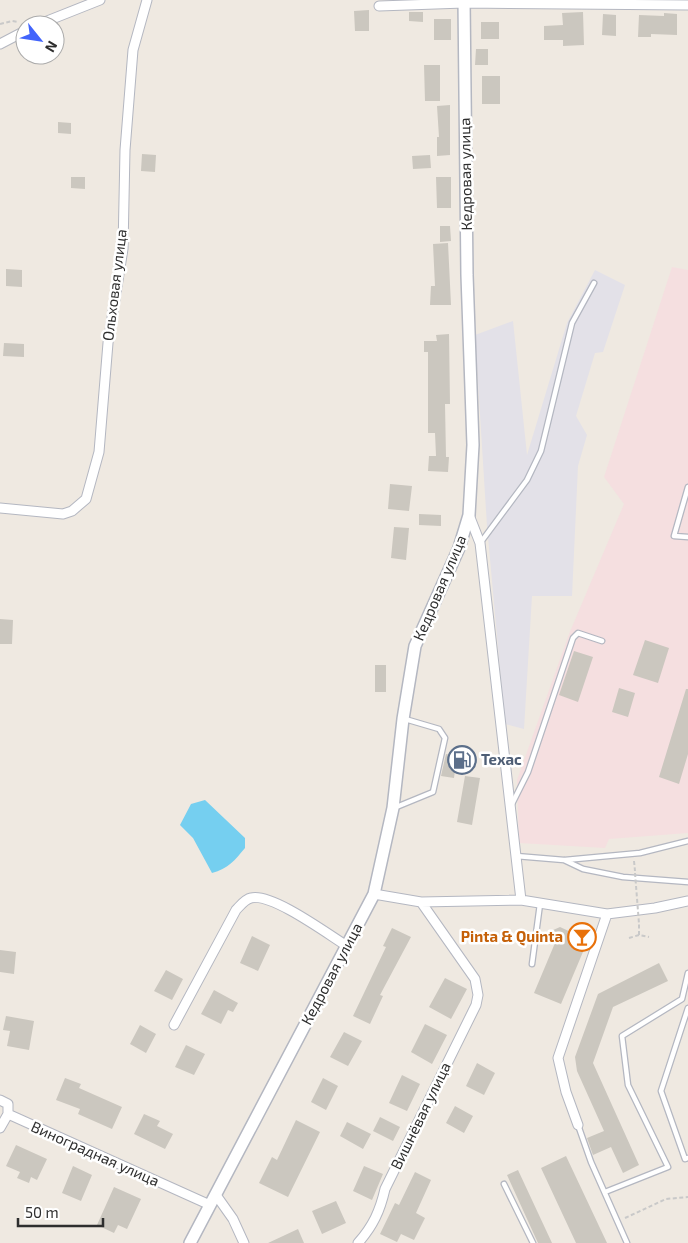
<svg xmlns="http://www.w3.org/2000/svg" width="688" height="1243" font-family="'Exo 2',sans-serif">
  <rect width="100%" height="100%" fill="#efe9e1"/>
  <path fill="#e3e1e8" d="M595,270L625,285L603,352L595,353L576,416L587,435L578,466L572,596H532L524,729L505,724L487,526L475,335L513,321L527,455L567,323Z"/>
  <path fill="#f5dfe0" d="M672,267L688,270V833L609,839L605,848L519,843L517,780L569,634L624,504L604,477Z"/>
  <path fill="#75cff0" d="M205,800L245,838V848C235,860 228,869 212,873L193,838L180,825L191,804Z"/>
  <path fill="#cbc7bf" d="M369,10V31H355L354,11Z
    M409,12H423V22L409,21Z
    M583,12L584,45L563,46V40H544V26L563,25L562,13Z
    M664,13L677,14V35L651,34V37H638L639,15L664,16Z
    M603,14L616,15V36L602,35Z
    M434,19H451V40H434Z
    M481,22H499V39H481Z
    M476,49H488V65H475Z
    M424,65H440V101H425Z
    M482,76H500V104H482Z
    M450,105V155L437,156V137H439L437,106Z
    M58,122L71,123V134L58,133Z
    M142,154L156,155L155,172L141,171Z
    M430,155L431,168L413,169L412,156Z
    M71,177H85V189L71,188Z
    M436,177H451V208H437Z
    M440,226H450L451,241L440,242Z
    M448,243L451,305H430L431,286H435L433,244Z
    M6,269L22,270V287L6,286Z
    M449,334L450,404H445L446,457H449L448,472L428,471L429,456H436L435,433H428V352H424V341H437L436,335Z
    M4,343L24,344V357L3,356Z
    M390,484L412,486L409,511L388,509Z
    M419,514L441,515V526L419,525Z
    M394,527L409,528L406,560L391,558Z
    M0,619L13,620L12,644H0Z
    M645,640L669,648L658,683L633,675Z
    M574,651L593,657L578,702L559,695Z
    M375,665H386V692H375Z
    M619,688L635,693L628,717L612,712Z
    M686,689H688V754L679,784L659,777Z
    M446,754L457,756L454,778L441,776Z
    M465,776L480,778L472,825L457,822Z
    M560,927L588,940L561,1004L534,993L555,943L547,940L551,931Z
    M392,928L411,937L380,995L383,996L370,1024L353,1016L386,947L383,946Z
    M252,936L270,945L258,971L240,963Z
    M0,950L16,952L14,974L0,972Z
    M659,963L668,981L613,1007L593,1063L639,1165L623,1173L611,1147L593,1155L587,1138L604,1131L577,1071L575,1057L598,994Z
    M166,970L183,979L172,1000L154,991Z
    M445,978L467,989L451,1019L429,1007Z
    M214,990L238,1003L233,1012L228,1010L221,1024L201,1014Z
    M6,1016L34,1021L29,1050L7,1046L10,1031L3,1030Z
    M425,1024L447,1035L432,1064L411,1052Z
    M140,1025L156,1034L146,1053L130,1044Z
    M344,1032L362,1041L348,1066L330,1057Z
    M186,1045L205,1054L194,1075L175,1067Z
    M477,1063L495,1073L484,1095L466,1086Z
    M402,1075L420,1084L407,1111L389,1103Z
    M65,1078L81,1084L79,1088L122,1107L112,1129L78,1114L80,1109L56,1100Z
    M323,1078L338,1086L326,1110L311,1102Z
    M455,1106L473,1116L464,1133L446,1123Z
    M144,1114L160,1121L157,1126L173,1134L165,1149L134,1134Z
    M380,1117L400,1127L393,1141L373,1131Z
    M296,1120L320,1132L288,1197L259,1183L272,1157L277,1160Z
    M347,1122L371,1134L363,1149L340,1136Z
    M16,1145L47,1159L37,1180L31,1177L29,1183L17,1178L20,1172L6,1166Z
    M566,1156L607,1243H576L541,1168Z
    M73,1166L92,1175L81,1201L62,1193Z
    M364,1166L383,1174L372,1200L353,1191Z
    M518,1170L552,1243H538L507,1175Z
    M415,1172L431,1180L416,1213L425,1218L414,1240L401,1234L397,1242L380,1234L395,1203L399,1205Z
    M114,1187L141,1199L127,1229L118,1225L114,1233L97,1225Z
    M336,1201L346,1223L322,1234L312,1211Z
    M298,1229L304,1243H268Z"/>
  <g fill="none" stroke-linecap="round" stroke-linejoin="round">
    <defs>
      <path id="service" d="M688,487L674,536L688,537
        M481,542L527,480L541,451L572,323L594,283
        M512,804L528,772L573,638L578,633L602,641
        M394,808L433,792L445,738L439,729L405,719
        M516,856L564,860L583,869L623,877L688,882
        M565,860L640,853L688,841
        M532,964L540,904
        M688,1008L661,1091L685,1159L688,1158
        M578,1125L591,1162L627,1243
        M504,1184L533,1243
        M605,1192L668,1167L628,1085L622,1036L682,999L688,973"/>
      <path id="minor" d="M379,6L464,3L688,5
        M37,25L100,0
        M0,44L25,31
        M0,508L63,514L72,511L86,499L99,452L108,343L123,249L125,150L133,50L147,0
        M469,515L480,543L521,900
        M374,894L421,902L521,900L607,914L655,908L688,901
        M174,1025L236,910C240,906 245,899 251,898C271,892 329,935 347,946
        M0,1100L8,1104V1114
        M8,1114L210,1205
        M578,1125L566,1092L558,1058L607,914
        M0,1128L8,1114
        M216,1195L233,1219L244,1243
        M358,1243C373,1226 380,1211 385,1189L476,1005L478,995L475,979L421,902"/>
      <path id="tertiary" d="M190,1243L374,894L393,808L403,719L415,646L459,548L469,515L473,445L467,275L464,0"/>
    </defs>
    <use href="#service" stroke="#b4b7c1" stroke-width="7"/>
    <use href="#minor" stroke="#b4b7c1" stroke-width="11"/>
    <use href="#tertiary" stroke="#b4b7c1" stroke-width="14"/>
    <path stroke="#c9c9c9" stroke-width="2" stroke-dasharray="4 2.5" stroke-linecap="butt" d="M0,24L12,21L18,22
      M634,861L635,871
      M639,935V924
      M629,938L639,935L649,937
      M625,1218L666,1199L688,1197"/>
    <use href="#service" stroke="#fff" stroke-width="4.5"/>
    <use href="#minor" stroke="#fff" stroke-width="9"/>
    <use href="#tertiary" stroke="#fff" stroke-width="11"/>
    <path stroke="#c9c9c9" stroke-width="2" stroke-dasharray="4 2.5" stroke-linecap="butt" d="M635,873L639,924"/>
  </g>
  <defs>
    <symbol id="fuel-ring" viewBox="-11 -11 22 22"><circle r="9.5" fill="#fff" stroke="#5c6f8a" stroke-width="1.5"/><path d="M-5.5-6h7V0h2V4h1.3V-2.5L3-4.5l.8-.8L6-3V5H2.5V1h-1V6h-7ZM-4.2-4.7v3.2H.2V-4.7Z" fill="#5c6f8a"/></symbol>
    <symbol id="bar-ring" viewBox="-11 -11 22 22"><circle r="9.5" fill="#fff" stroke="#e8710a" stroke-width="1.5"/><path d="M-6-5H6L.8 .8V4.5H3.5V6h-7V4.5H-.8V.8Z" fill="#e8710a"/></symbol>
  </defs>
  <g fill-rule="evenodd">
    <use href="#fuel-ring" x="446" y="744" width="32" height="32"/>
    <use href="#bar-ring" x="566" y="921" width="32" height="32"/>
  </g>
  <g text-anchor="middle" stroke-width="5" stroke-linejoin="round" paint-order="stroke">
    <g font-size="15" fill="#2e2e2e" stroke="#fff">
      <text transform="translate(466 174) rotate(-91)" y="5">Кедровая улица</text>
      <text transform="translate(115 285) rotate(-83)" y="5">Ольховая улица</text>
      <text transform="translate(440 588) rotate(-67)" y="5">Кедровая улица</text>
      <text transform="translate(332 974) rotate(-62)" y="5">Кедровая улица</text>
      <text transform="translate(421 1116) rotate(-64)" y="5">Вишнёвая улица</text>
      <text transform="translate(95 1154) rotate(24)" y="5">Виноградная улица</text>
    </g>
    <g font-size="15" font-weight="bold" fill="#4e5e75" stroke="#fff" text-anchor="start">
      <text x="481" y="765">Техас</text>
    </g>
    <g font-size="15" font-weight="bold" fill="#c56008" stroke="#fff" text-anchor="end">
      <text x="563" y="942">Pinta &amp; Quinta</text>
    </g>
  </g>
  <g transform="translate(40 40) rotate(120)"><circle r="24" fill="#ffffff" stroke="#ababab"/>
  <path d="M0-4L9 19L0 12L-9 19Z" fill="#4264fb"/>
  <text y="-8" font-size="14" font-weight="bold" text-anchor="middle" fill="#2e2e2e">N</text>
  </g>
  <path d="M18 1218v8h85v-8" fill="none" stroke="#2e2e2e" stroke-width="2.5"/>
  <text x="25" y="1218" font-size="15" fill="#2e2e2e" stroke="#ffffff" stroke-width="4" paint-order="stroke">50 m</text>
</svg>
